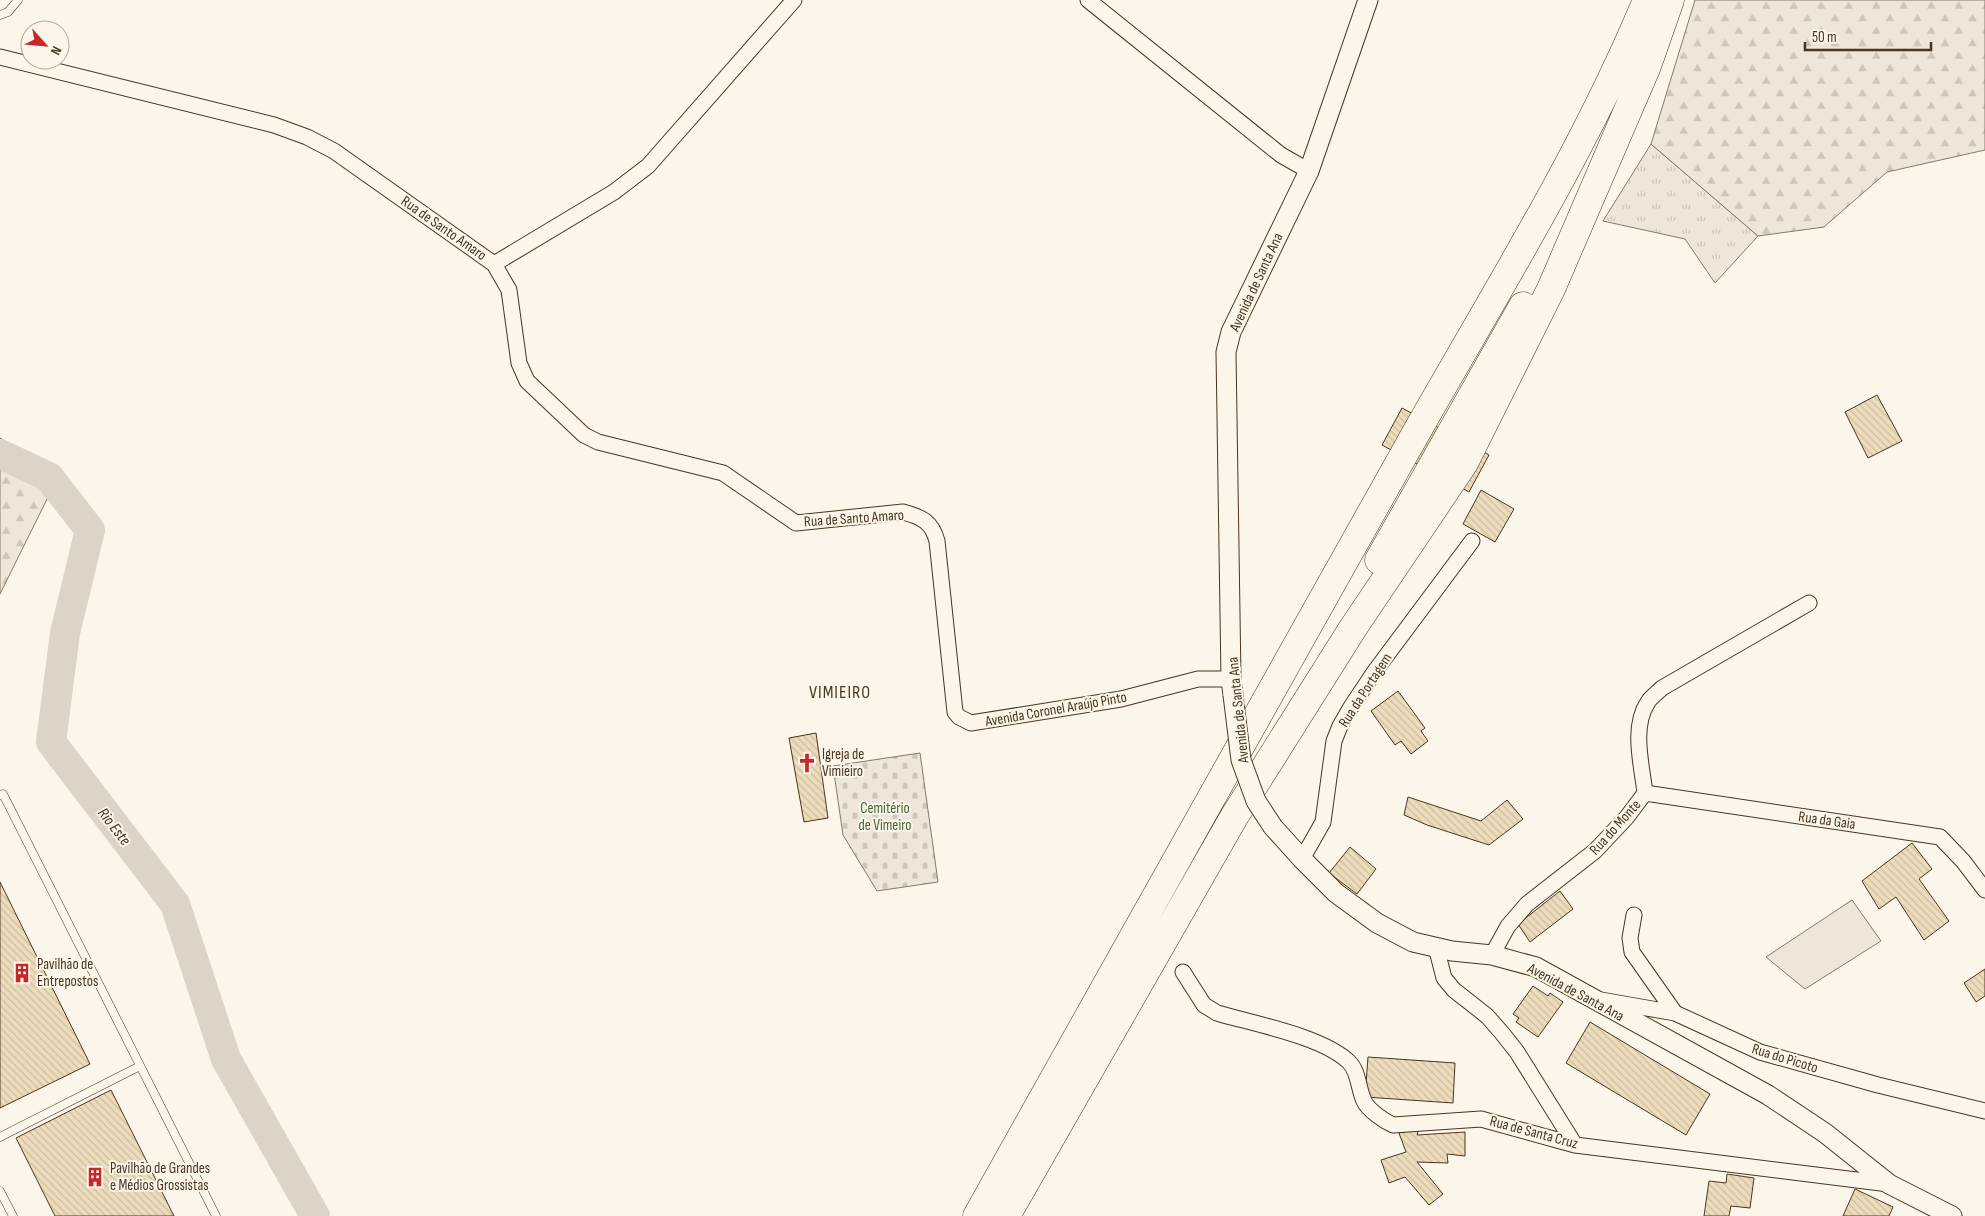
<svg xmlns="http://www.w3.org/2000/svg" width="1985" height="1216" font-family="'Sofia Sans Condensed',sans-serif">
  <defs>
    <pattern id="grass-tufts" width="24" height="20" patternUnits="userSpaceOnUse" patternTransform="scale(1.25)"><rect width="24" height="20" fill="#ede6d9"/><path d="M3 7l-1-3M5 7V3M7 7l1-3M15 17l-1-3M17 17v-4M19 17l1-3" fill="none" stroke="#cdc6ba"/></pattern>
    <pattern id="forest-firs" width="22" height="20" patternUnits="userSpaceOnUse" patternTransform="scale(1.25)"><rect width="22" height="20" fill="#ede6d9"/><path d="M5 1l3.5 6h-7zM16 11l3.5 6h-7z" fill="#cdc6ba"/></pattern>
    <pattern id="cemetery-stones" width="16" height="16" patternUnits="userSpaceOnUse" patternTransform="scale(1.25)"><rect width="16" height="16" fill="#ede6d9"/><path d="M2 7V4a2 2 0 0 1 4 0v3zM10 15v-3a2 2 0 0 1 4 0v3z" fill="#cdc6ba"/></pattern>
    <pattern id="building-back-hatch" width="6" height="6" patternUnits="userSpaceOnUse" patternTransform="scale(1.25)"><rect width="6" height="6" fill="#ecdcbc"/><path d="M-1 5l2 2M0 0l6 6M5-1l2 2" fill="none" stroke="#ccbda1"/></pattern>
  </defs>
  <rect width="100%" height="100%" fill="#fbf6e9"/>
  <path fill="url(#grass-tufts)" stroke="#887966" d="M1651,144L1758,236L1715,283L1685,239L1603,221Z"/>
  <path fill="url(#forest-firs)" stroke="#887966" d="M1695,0H1985V150L1887,172L1824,227L1758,236L1651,144Z
    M0,438L60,473L0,594Z"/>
  <path fill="url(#cemetery-stones)" stroke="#887966" d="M920,753L938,882L877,891L843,835L833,766Z"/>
  <path fill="#ede6d9" stroke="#887966" d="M1852,900L1881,941L1805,989L1766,957Z"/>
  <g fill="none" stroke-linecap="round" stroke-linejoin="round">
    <path stroke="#dcd4c6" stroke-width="30" d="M0,454L49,477L90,530L65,633L51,742L175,904L226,1059L315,1216"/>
  </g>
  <path fill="url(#building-back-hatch)" stroke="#4a3520" d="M1877,395L1902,441L1868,458L1845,412Z
    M1402,408L1489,455L1469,492L1382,445Z
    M1481,490L1514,509L1495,542L1463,524Z
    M1398,691L1425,728L1421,731L1428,741L1411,754L1401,741L1395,745L1371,711Z
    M816,733L828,818L804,822L789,738Z
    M1408,797L1481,821L1507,800L1523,819L1489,845L1427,825L1404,815Z
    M1912,843L1932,869L1919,879L1949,921L1924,940L1896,897L1879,909L1862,881Z
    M1350,847L1376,869L1357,894L1329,873Z
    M0,882L90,1064L0,1108Z
    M1560,891L1573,909L1530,942L1518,924Z
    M1985,969V996L1976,1002L1964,983Z
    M1533,986L1548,996L1550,993L1563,1002L1538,1037L1516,1022L1519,1018L1513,1014Z
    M1590,1022L1710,1094L1686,1135L1566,1063Z
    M1368,1057L1455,1063L1453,1103L1365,1097Z
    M111,1090L174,1216H55L16,1138Z
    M1419,1129L1417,1135L1465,1132V1156L1447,1154L1448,1163L1417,1162L1443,1194L1429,1205L1405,1177L1389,1183L1381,1160L1406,1152L1399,1133Z
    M1727,1174L1754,1178L1750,1208L1731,1206L1729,1216H1704L1709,1181L1726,1183Z
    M1855,1189L1893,1207L1889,1216H1843Z"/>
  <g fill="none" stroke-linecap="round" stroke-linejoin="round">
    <defs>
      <path id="service" d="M0,15L8,12L18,0
        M0,795L3,794L216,1216
        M0,1137L140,1066
        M0,1191L13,1216"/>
      <path id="minor" d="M1088,0L1281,155L1309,171
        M0,57L274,125L307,137L334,151L494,264L509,290L519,363L527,381L584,435L598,442L723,473L796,523L903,512C922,517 932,522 937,541L955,712L959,717L971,723L1121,699L1198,679H1231
        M494,264L614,192L648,166L794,0
        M1645,793L1940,837L1963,861L1985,890
        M1302,859L1323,822L1334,741L1340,726L1351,707L1375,671L1472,541
        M1634,915L1630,938L1632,952L1675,1013
        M1436,947L1444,978L1454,990L1487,1016L1502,1033L1517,1052L1575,1145
        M1492,955L1508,926L1527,904L1595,851L1627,817L1645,793C1642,766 1631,727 1648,702C1651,697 1657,693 1662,688L1809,603
        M1183,972L1204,1005L1217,1013C1254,1024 1322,1036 1349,1062C1359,1072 1358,1088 1364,1101C1368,1110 1384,1121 1393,1125L1481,1119L1575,1145L1889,1184
        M1601,1000L1675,1013L1760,1052L1878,1085L1985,1111"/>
      <path id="tertiary" d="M1233,695L1231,679L1226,352L1231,332L1309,171L1368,0
        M1273,827L1302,859L1336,893L1377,923L1413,942L1452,951L1492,955L1536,967L1768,1095L1825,1133L1889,1184L1952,1216"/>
      <path id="motorway" d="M1379,560L1523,306
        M977,1216C1121,960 1265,705 1407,449C1490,301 1582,157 1647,0
        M1006,1216L1234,817L1353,628L1464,463L1551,289L1647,66L1670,0"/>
    </defs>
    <use href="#service" stroke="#4a3520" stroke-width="9"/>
    <use href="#minor" stroke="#4a3520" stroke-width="17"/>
    <use href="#tertiary" stroke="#4a3520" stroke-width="21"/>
    <use href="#motorway" stroke="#4a3520" stroke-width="29"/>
    <use href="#service" stroke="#fbf6e9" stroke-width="8"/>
    <use href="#minor" stroke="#fbf6e9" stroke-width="15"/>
    <use href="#tertiary" stroke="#fbf6e9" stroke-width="19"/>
    <use href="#motorway" stroke="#fbf6e9" stroke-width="28"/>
    <defs>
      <path id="tertiary-bridge" d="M1233,695L1241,760L1256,801L1273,827"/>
    </defs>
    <use href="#tertiary-bridge" stroke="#4a3520" stroke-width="21" stroke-linecap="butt"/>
    <use href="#tertiary-bridge" stroke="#fbf6e9" stroke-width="19"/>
  </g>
  <defs>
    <symbol id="church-bare" viewBox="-9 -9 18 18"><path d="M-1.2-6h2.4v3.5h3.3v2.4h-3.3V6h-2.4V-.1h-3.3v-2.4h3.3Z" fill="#c62828" stroke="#fbf6e9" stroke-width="2.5" paint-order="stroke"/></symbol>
    <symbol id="building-bare" viewBox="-9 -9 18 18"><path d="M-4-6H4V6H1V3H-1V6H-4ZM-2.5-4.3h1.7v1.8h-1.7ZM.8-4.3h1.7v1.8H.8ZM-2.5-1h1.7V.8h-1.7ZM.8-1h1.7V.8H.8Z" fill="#c62828" stroke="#fbf6e9" stroke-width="2.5" paint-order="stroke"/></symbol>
  </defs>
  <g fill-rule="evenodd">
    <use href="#church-bare" x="793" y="749" width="28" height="28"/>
    <use href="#building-bare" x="8" y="959" width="28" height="28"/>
    <use href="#building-bare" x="81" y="1163" width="28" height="28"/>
  </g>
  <g text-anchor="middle" stroke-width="4" stroke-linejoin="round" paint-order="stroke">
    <g font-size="15" fill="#4a3520" stroke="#fbf6e9">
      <text transform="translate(444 228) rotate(35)" y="5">Rua de Santo Amaro</text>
      <text transform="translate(1256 282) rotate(-65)" y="5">Avenida de Santa Ana</text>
      <text transform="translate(854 518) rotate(-4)" y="5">Rua de Santo Amaro</text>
      <text transform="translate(1365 690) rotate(-57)" y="5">Rua da Portagem</text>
      <text transform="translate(1056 709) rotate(-10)" y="5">Avenida Coronel Araújo Pinto</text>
      <text transform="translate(1238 710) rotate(-96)" y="5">Avenida de Santa Ana</text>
      <text transform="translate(1827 820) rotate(8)" y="5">Rua da Gaia</text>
      <text transform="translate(1615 827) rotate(-48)" y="5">Rua do Monte</text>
      <text transform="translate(1576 992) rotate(28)" y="5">Avenida de Santa Ana</text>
      <text transform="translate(1785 1058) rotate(17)" y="5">Rua do Picoto</text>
      <text transform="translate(1534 1132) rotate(15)" y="5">Rua de Santa Cruz</text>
    </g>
    <g font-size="15" fill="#4a3520" stroke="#fbf6e9" text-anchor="start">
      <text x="822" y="759">Igreja de<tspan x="822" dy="17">Vimieiro</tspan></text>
      <text x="37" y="969">Pavilhão de<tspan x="37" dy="17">Entrepostos</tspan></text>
      <text x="110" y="1173">Pavilhão de Grandes<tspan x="110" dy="17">e Médios Grossistas</tspan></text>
    </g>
    <g font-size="15" fill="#436837" stroke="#fbf6e9">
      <text x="885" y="813">Cemitério<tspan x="885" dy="17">de Vimeiro</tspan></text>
    </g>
    <g font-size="16" font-style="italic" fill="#4a3520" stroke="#fbf6e9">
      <text transform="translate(115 826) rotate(52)" y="6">Rio Este</text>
    </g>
    <g font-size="18" letter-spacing="1" fill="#4a3520" stroke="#fbf6e9">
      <text x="840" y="698">VIMIEIRO</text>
    </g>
  </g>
  <g transform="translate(45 45) rotate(117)"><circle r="24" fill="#fbf6e9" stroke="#b4a999"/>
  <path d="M0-4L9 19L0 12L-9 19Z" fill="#c62828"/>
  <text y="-8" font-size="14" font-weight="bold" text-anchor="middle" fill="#4a3520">N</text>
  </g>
  <path d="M1805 42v8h126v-8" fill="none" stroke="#4a3520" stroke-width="2.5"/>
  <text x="1812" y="42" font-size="15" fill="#4a3520" stroke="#fbf6e9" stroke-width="4" paint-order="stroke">50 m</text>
</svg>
